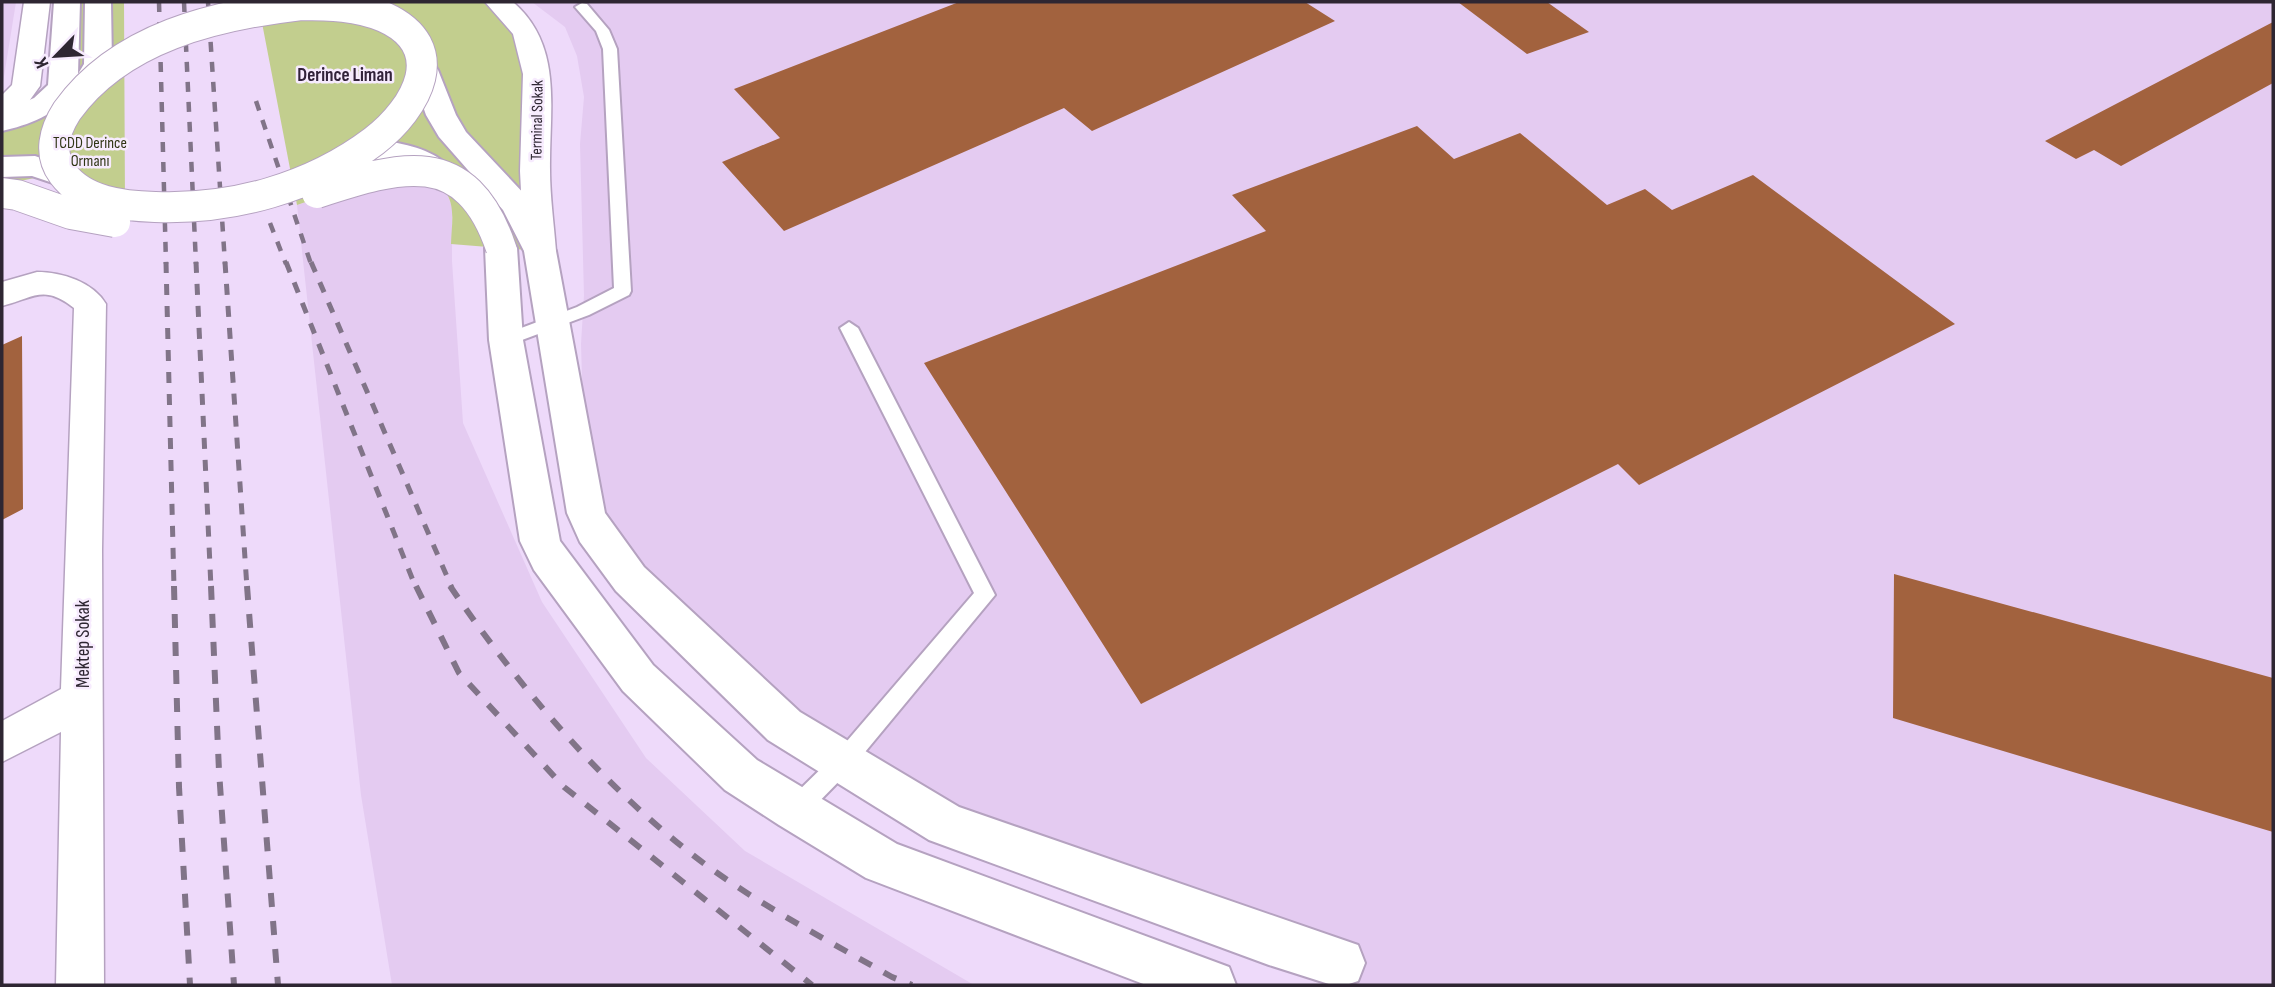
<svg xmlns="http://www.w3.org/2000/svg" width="2275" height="987" font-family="'Sofia Sans Condensed',sans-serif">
  <rect width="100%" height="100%" fill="#eedafa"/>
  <path fill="#e4cbf1" d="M2,2H16L2,89Z
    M532,2H2273V985H1335L1340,963L843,762L586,513L581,344L584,295L580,144L584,97L577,56L565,27Z
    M368,183L445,188L452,207V261L463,423L542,602L646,758L745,851L974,985H392L361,795L297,205Z"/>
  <path fill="#c2ce8e" d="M72,2H124L125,205L62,172L2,185V124L23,117L67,84Z
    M258,2H498L522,24L540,251L451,244C452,216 458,196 432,180L332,193L297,205Z"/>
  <path fill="#a2623e" d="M959,2H1305L1335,21L1092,131L1064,108L784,231L722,162L780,138L734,89Z
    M1458,2H1547L1589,32L1527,54Z
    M2273,22V83L2121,166L2094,150L2076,159L2045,141Z
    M1417,126L1454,159L1520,133L1607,205L1645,189L1672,210L1753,175L1955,324L1639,485L1618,464L1141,704L924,363L1266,231L1232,195Z
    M22,336L23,509L2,520V345Z
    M1894,574L2273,678V832L1893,718Z"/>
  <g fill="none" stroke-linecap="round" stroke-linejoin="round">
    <defs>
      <path id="lane" d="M582,3L587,4L609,30L617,49L631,291L629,295L589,315L506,346L497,340L500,336L577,307L614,288L603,49L596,31L575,7Z
        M849,322L858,328L995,595L851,769L803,818L795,821L787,818L783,810L787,802L835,755L974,593L840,328Z"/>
      <path id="street" d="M24,2H50L40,86L27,104L2,113V95L12,85Z
        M485,2H513C564,46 549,110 550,170C550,197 554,224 556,251L551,258L540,261L529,258L524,251L520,171L523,74L513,34Z
        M37,272C62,272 93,282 106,304L102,550L104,985H56L61,732L2,762V721L61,689L74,308C43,284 34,298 2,306V282Z"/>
      <path id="secondary" d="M54,2H80L78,74L84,64L85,2H111L112,64L95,94L85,97L73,91C57,115 28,125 2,131V112L34,98L48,85Z
        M424,61L434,64L438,70L456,115L466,132L528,198L556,251L605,513L644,567L800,712L959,807L1358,945L1365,963L1358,981L1346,985H1332L1269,965L929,840L768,740L616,591L580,542L567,513L524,251L503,210L439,137L426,115L410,70L414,64Z
        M390,142C412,145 441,153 453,172L449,179C422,186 416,164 393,162C370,159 350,176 328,170L324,163L328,156Z
        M35,156L76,170L80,177L76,184L65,187L32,176L2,177V157Z
        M501,237L513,240L517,248L523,340L560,541L653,665L757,760L897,844L1229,967L1236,985H1146L866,878L779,825L725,790L623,691L534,570L520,541L489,340L485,248L489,240Z"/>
    </defs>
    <use href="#lane" stroke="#b5a2c0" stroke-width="4"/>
    <use href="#street" stroke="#b5a2c0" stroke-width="3"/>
    <use href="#secondary" stroke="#b5a2c0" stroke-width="4"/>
    <use href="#lane" fill="#fff" fill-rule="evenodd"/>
    <use href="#street" fill="#fff" fill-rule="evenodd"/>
    <use href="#secondary" fill="#fff" fill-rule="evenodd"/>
    <path stroke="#817488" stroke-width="4.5" stroke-dasharray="10 10" stroke-linecap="butt" d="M159,2L166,264
      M184,2L196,264
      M208,2L225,264
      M256,101L311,264
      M270,223L286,264"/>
    <path stroke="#817488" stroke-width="5" stroke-dasharray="11 11" stroke-linecap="butt" d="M166,262L174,588
      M196,262L211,588
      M225,262L247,588
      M286,262L416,588
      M311,262L452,588"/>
    <path stroke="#817488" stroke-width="6" stroke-dasharray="14 14" stroke-linecap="butt" d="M174,586L179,787L190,985
      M211,586L219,771L234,985
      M247,586L278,985
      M416,586L459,673L564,787L812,985
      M450,586C514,680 594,776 684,848C747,899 822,937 892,977L912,985"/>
    <defs>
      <path id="secondary-bridge" d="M301,5C329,5 358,6 384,17C451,47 417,108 374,141C312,188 232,210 155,207C123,206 84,202 63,174C48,154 54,131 67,111C120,37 216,15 301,5Z
        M2,193L17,195L71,214L115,222
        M317,193C400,166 466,145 501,248"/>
    </defs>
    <use href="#secondary-bridge" stroke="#b5a2c0" stroke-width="32" stroke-linecap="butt"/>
    <use href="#secondary-bridge" stroke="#fff" stroke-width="30"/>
  </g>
  <g text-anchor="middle" stroke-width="5" stroke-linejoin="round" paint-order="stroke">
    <g font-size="16" fill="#2e2632" stroke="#f7ebfe">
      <text transform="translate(536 120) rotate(-89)" y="6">Terminal Sokak</text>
    </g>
    <g font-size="16" fill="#303515" stroke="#f7ebfe">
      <text x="90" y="148">TCDD Derince<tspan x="90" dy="18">Ormanı</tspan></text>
    </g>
    <g font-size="19" font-weight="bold" fill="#32223a" stroke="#f7ebfe">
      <text x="345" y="81">Derince Liman</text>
    </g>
    <g font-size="19" fill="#2e2632" stroke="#f7ebfe">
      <text transform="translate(82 644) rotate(-90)" y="7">Mektep Sokak</text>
    </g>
  </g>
  <rect width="2275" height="987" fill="none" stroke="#2e2632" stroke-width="7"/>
  <g transform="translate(56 56) rotate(245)" stroke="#f7ebfe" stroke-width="5" paint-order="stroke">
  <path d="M0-5L12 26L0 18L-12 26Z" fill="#2e2632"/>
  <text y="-10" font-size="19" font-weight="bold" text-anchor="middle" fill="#2e2632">K</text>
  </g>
</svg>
